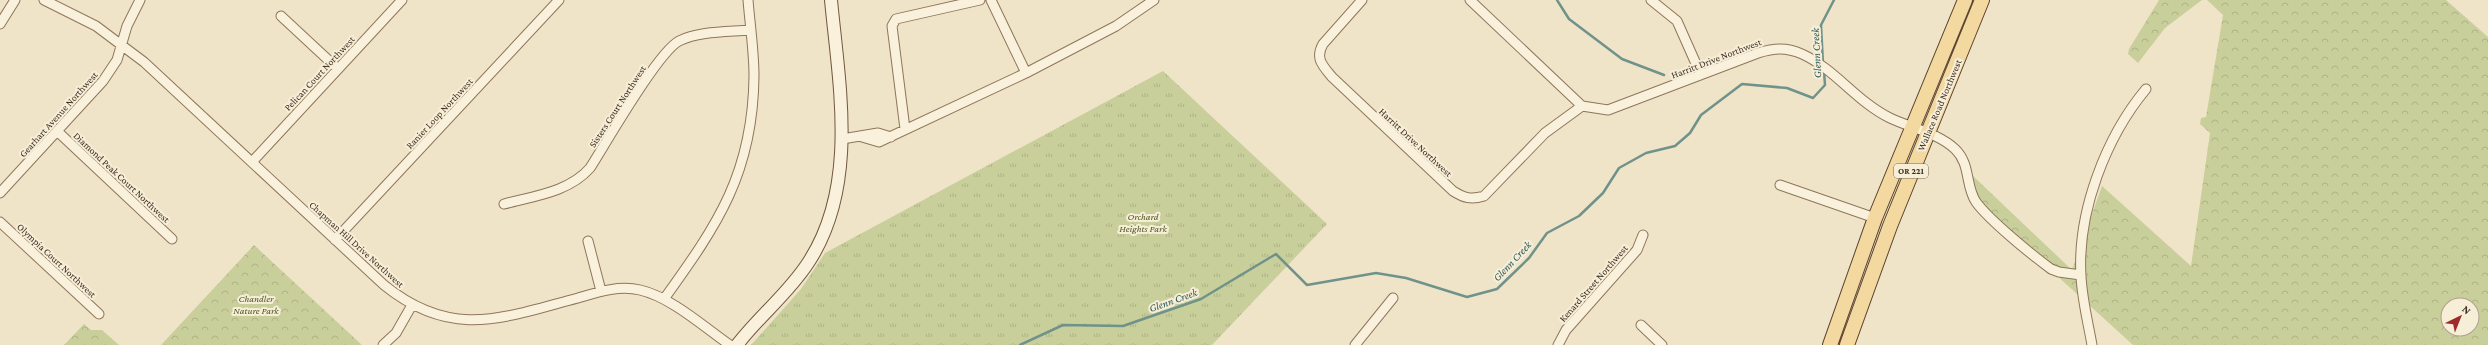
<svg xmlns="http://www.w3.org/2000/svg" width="2488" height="345" font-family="'Crimson Pro',serif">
  <defs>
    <pattern id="forest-crowns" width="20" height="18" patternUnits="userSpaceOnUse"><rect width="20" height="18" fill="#c9cf9b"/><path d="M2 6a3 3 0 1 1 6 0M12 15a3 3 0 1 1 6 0" fill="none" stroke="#aeb285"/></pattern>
    <pattern id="park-tufts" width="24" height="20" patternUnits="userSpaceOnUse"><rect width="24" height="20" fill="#c9cf9b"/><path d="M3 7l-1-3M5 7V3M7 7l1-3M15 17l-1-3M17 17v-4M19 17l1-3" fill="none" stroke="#aeb285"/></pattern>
  </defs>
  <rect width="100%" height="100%" fill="#f0e4c8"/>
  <path fill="url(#forest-crowns)" fill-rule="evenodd" d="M2159,0H2202L2165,28L2138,63L2128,54L2129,49Z
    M2207,0H2446L2488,37V345H2133L1966,193L1972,175L2072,270L2102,186L2191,266L2210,133L2200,124L2201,118L2206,117L2223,15ZM2448,305H2472V329H2448Z
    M254,245L362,345H161Z
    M84,324L91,330H102L119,345H64Z"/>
  <path fill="url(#park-tufts)" d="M1163,71L1327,224L1212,345H751L801,289L825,253Z"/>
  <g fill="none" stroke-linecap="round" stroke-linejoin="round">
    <path stroke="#6f938a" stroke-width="2.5" d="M1557,0L1569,19L1622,59L1664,75
      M1823,64L1821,25L1834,0
      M1020,345L1063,325L1123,326L1201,299L1276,254L1307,285L1376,273L1406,278L1467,297L1497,289L1529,258L1547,233L1579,216L1603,193L1619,168L1646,153L1675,146L1690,133L1701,115L1742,84L1787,88L1813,98L1825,85L1824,71"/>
    <defs>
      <path id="minor" d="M44,0L96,26L144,62L384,285C452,340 502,318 578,298C598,292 619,285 640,290C671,297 704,327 730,345
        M991,0L1026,73L1116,26L1154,0
        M1362,0L1323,44C1315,58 1322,65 1332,77L1453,191C1464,198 1471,200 1484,196L1545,133L1582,106L1470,0
        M1651,0L1677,21L1701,75
        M281,16L338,69
        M0,24L15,0
        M1582,106L1608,110L1758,53C1774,48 1786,47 1802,54C1835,69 1857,102 1890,118C1911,128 1938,133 1955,149C1971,164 1965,186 1976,202C1989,220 2032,255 2051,269L2059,272L2081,275
        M905,129L892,26L896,19L980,0
        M57,131L172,239
        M862,137L879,142L1026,73
        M842,139L878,133L891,137
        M252,162L402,0
        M1780,185L1875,218
        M0,193L103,81L117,60L127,26L140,0
        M504,204C534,196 569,192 590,168C606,143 658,52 679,41C699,31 728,32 750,30
        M0,222L99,314
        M335,240L559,0
        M588,241L601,291
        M664,299C718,224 753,173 754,76C754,51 750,25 748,0
        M1641,325L1662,345
        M383,345L396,333L412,305
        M1355,345L1393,298
        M1558,345L1566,330L1637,250L1643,235
        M2092,345C2088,322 2082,299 2081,276C2077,212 2106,137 2146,89"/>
      <path id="secondary" d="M737,345C760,315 787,295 808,263C859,186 839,85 831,0"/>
      <path id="primary" d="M1830,345L1875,218L1965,0
        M1847,345L1890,226L1982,0"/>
    </defs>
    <use href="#minor" stroke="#8d765c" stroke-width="11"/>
    <use href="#secondary" stroke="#6f573f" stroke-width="14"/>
    <use href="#primary" stroke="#5b4430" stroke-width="16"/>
    <use href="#minor" stroke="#faf1dc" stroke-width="9"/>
    <use href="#secondary" stroke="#faf1dc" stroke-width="12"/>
    <use href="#primary" stroke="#f3d9a0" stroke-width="14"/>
  </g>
  <g text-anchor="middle" stroke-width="4" stroke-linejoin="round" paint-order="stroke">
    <rect fill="#f7eed8" stroke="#756857" stroke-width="1" x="1894" y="164" width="34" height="14" rx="3"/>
    <g font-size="9" font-weight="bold" fill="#3d2e20">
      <text x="1911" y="174">OR 221</text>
    </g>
    <g font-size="10" fill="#3d2e20" stroke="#f7eed8">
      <text transform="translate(1716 58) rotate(-21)" y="4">Harritt Drive Northwest</text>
      <text transform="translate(319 73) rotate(-47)" y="4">Pelican Court Northwest</text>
      <text transform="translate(1939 105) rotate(-67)" y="4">Wallace Road Northwest</text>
      <text transform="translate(617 106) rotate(-57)" y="4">Sisters Court Northwest</text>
      <text transform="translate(439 113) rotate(-47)" y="4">Ranier Loop Northwest</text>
      <text transform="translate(58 114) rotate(-48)" y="4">Gearhart Avenue Northwest</text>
      <text transform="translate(1416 142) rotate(43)" y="4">Harritt Drive Northwest</text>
      <text transform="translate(122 177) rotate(43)" y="4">Diamond Peak Court Northwest</text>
      <text transform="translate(357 244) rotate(42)" y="4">Chapman Hill Drive Northwest</text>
      <text transform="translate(57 260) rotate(43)" y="4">Olympia Court Northwest</text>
      <text transform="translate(1593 283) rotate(-49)" y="4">Kenard Street Northwest</text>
    </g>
    <g font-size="10" font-style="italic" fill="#4d5a26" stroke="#f7eed8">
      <text x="1143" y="220">Orchard<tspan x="1143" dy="12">Heights Park</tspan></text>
      <text x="256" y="302">Chandler<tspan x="256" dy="12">Nature Park</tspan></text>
    </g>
    <g font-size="11" font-style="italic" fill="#2f5d5a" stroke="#f7eed8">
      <text transform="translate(1816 53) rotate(-93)" y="4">Glenn Creek</text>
      <text transform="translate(1512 261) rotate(-47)" y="4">Glenn Creek</text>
      <text transform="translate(1173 300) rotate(-20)" y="4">Glenn Creek</text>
    </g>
  </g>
  <g transform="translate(2460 317) rotate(43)"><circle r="19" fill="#f7eed8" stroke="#ada18e"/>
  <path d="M0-3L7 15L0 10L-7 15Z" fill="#9e2a2b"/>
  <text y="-6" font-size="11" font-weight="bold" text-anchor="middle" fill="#3d2e20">N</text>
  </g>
</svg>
